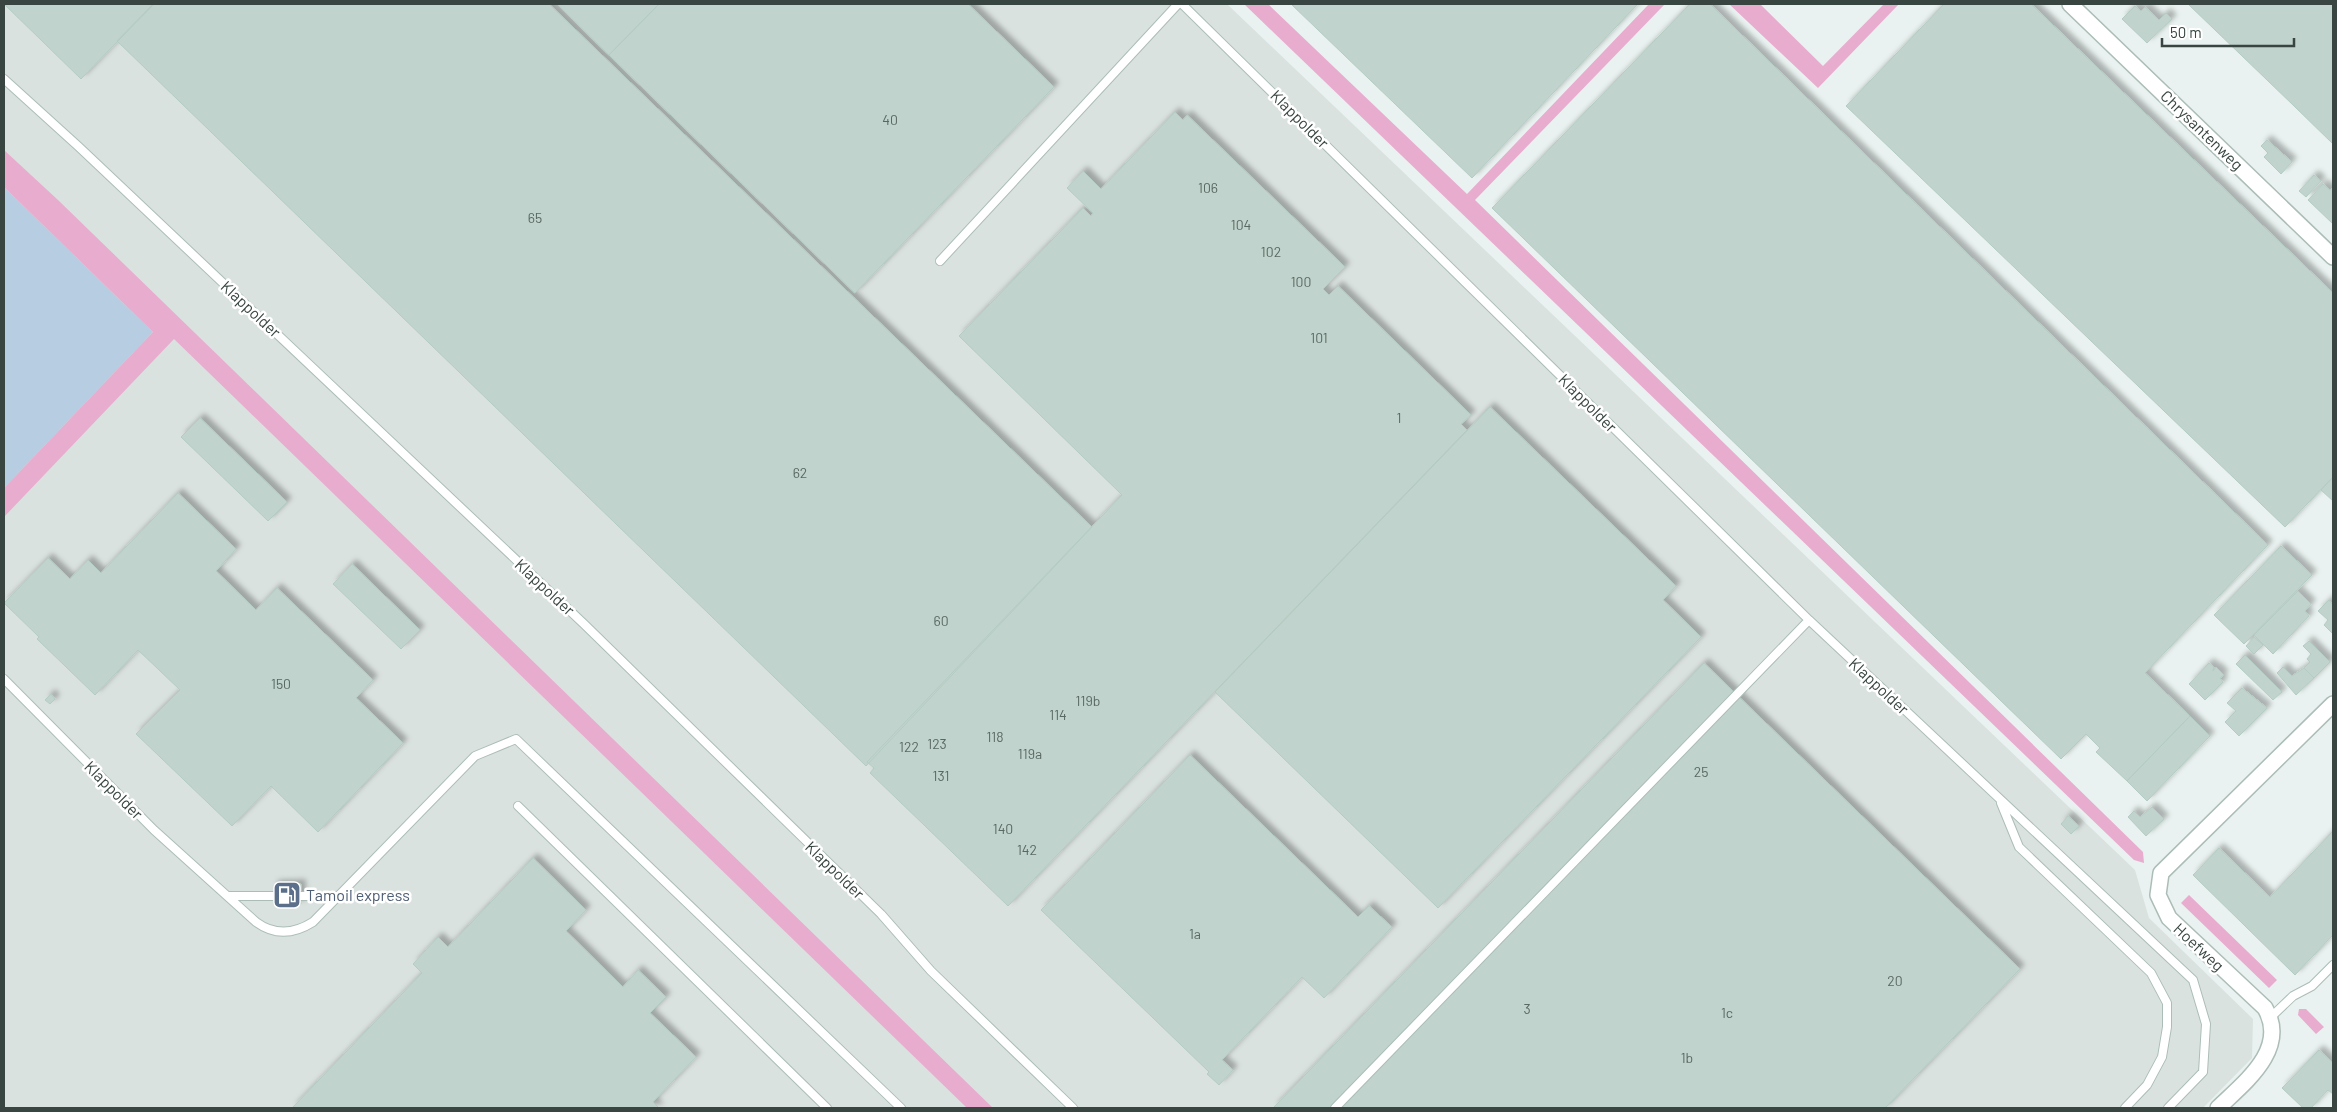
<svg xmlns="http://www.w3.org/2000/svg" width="2337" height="1112" font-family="Barlow,sans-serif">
  <defs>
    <filter id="shadow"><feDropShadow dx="4.5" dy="-4.5" stdDeviation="2.5" flood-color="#0004"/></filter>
  </defs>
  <rect width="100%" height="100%" fill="#e9f2f0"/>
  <path fill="#dae2df" d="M4,4H1227L2135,870L2149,918L2253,1019L2252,1058L2203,1108H4Z"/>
  <path fill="#b7cde2" d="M4,187L153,332L4,488Z"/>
  <path fill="#e8acce" d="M1244,4H1268L1467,194L1649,4H1665L1475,200L2143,852L2144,863L2134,860Z
    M1729,4H1760L1823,66L1884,4H1899L1818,88Z
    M4,150L58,200L993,1108H967L174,339L4,517V488L153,332L4,187Z
    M2189,895L2277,980L2269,988L2181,903Z
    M2299,1009H2306L2324,1027L2316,1034L2298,1015Z"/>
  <path fill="#c0d3cc" stroke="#b4ccc3" filter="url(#shadow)" d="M4,4H154L81,79Z
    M153,4H549L1092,527L866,766L117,41Z
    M557,4H659L609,55Z
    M659,4H968L1054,87L855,293L609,55Z
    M1291,4H1638L1472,178Z
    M1690,4H1710L2268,545L2145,673L2190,716L2127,781L2096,752L2100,748L2086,734L2061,759L1492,208Z
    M1944,4H2031L2333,293V477L2285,527L1846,106Z
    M2188,4H2333V144L2294,106Z
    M2135,6L2141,11L2145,7L2159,20L2166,13L2172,19L2147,43L2122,19Z
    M1175,112L1183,120L1187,115L1345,267L1323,289L1329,295L1338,286L1471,415L1461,424L1467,430L1008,906L870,773L874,768L867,762L1122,495L959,336L1083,208L1091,216L1093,213L1067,188L1083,171L1101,189Z
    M2267,140L2292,162L2281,174L2264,157L2268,153L2261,146Z
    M2314,175L2321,181L2306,197L2299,191Z
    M2323,184L2330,190L2333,188V224L2308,200Z
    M1490,407L1676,586L1663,600L1701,637L1438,908L1215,692Z
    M200,418L287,502L268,521L181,437Z
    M2333,477V501L2321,490Z
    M178,493L236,549L216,571L256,610L277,588L373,680L356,698L403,743L318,832L271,786L232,826L136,734L180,690L138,650L95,695L37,639L39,637L4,603L48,558L70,579L88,560L101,573Z
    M2281,546L2312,575L2244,644L2214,615Z
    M352,564L420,630L401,649L333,584Z
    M2298,591L2311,604L2305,611L2309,616L2273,654L2254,635Z
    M2329,600L2333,605V634L2324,625L2328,620L2318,611Z
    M2254,637L2263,645L2254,654L2246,646Z
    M2309,641L2330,662L2314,678L2304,668L2310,662L2307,659L2311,654L2303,646Z
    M2245,655L2282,692L2273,700L2236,664Z
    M1704,663L2020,969L1885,1108H1273Z
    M2209,663L2214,667L2213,671L2216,667L2224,675L2220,678L2223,682L2205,700L2189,684Z
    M2283,667L2292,676L2304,668L2314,678L2296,695L2277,673Z
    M2242,688L2267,708L2239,736L2225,722L2236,711L2227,703Z
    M51,694L55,699L50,704L45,700Z
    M2190,716L2210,736L2147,801L2127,781Z
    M1190,755L1358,917L1369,906L1392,927L1324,998L1302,977L1222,1060L1233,1070L1219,1085L1207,1074L1209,1072L1041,910Z
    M2152,807L2164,819L2146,836L2128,817L2134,811L2140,817Z
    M2068,816L2079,826L2071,834L2061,824Z
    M2333,831V935L2295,975L2193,875L2219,848L2270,897Z
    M533,858L586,910L566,931L623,987L638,970L666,997L650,1013L696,1057L653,1102L659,1108H292L422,973L413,964L438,937L448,947Z
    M301,884V904L274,905V885Z
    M2319,1050L2333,1063V1094L2328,1090L2311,1108H2303L2282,1088Z"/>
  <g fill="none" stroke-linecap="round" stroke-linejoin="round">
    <defs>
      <path id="lane" d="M1182,4L1809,620L2193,980L2206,1024L2203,1072L2168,1108
        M4,79L79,147L584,624L881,914L931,971L1073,1108
        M940,261L1178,4
        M4,679L154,830L256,922C275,936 294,934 313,922L475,756L516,739L901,1108
        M2001,803L2019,847L2151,973L2167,1003V1027L2162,1057L2147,1085L2125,1108
        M518,806L827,1108
        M228,896H339
        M2270,1018L2293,996L2312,986L2333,965
        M1335,1108L1809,620"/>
      <path id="street" d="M2070,4L2333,257
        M2218,1108C2245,1082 2289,1049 2265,1008L2169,918L2158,895L2161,873L2333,704"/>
    </defs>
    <use href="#lane" stroke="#acbdb7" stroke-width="10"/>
    <use href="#street" stroke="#acbdb7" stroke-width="18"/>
    <use href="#lane" stroke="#fff" stroke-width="8"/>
    <use href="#street" stroke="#fff" stroke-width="15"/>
  </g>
  <defs>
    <symbol id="fuel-square" viewBox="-11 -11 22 22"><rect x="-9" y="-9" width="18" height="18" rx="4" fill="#5c6f8a" stroke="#fff"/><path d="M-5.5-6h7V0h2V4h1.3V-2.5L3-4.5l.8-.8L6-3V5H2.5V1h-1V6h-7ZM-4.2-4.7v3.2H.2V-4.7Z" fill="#fff"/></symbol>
  </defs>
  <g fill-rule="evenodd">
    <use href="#fuel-square" x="271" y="879" width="32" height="32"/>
  </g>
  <g text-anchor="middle" stroke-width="5" stroke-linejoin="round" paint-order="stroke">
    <g font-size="14" fill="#5a6863">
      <text x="890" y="125">40</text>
      <text x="1208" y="193">106</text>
      <text x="535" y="223">65</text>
      <text x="1241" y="230">104</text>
      <text x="1271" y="257">102</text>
      <text x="1301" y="287">100</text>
      <text x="1319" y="343">101</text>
      <text x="1399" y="423">1</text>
      <text x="800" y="478">62</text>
      <text x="941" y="626">60</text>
      <text x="281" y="689">150</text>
      <text x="1088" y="706">119b</text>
      <text x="1058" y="720">114</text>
      <text x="995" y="742">118</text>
      <text x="937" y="749">123</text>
      <text x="909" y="752">122</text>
      <text x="1030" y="759">119a</text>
      <text x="1701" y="777">25</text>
      <text x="941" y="781">131</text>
      <text x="1003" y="834">140</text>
      <text x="1027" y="855">142</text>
      <text x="1195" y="939">1a</text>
      <text x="1895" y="986">20</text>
      <text x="1527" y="1014">3</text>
      <text x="1727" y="1018">1c</text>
      <text x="1687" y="1063">1b</text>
    </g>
    <g font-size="16" fill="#384540" stroke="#fff">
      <text transform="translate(1300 119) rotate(45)" y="6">Klappolder</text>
      <text transform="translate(2202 130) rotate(44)" y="6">Chrysantenweg</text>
      <text transform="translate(251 309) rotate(43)" y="6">Klappolder</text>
      <text transform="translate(1588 403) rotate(45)" y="6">Klappolder</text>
      <text transform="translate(545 587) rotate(43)" y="6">Klappolder</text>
      <text transform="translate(1879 686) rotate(43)" y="6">Klappolder</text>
      <text transform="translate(114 790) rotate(45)" y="6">Klappolder</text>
      <text transform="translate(835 870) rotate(44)" y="6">Klappolder</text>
      <text transform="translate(2199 947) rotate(43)" y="6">Hoefweg</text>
    </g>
    <g font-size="16" fill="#4e5e75" stroke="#fff" text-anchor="start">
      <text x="306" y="901">Tamoil express</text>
    </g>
  </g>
  <rect width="2337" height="1112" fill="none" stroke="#384540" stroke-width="10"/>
  <path d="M2162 38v8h132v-8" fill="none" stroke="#384540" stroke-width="2.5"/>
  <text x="2170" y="38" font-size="15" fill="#384540" stroke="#ffffff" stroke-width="4" paint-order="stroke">50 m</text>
</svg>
